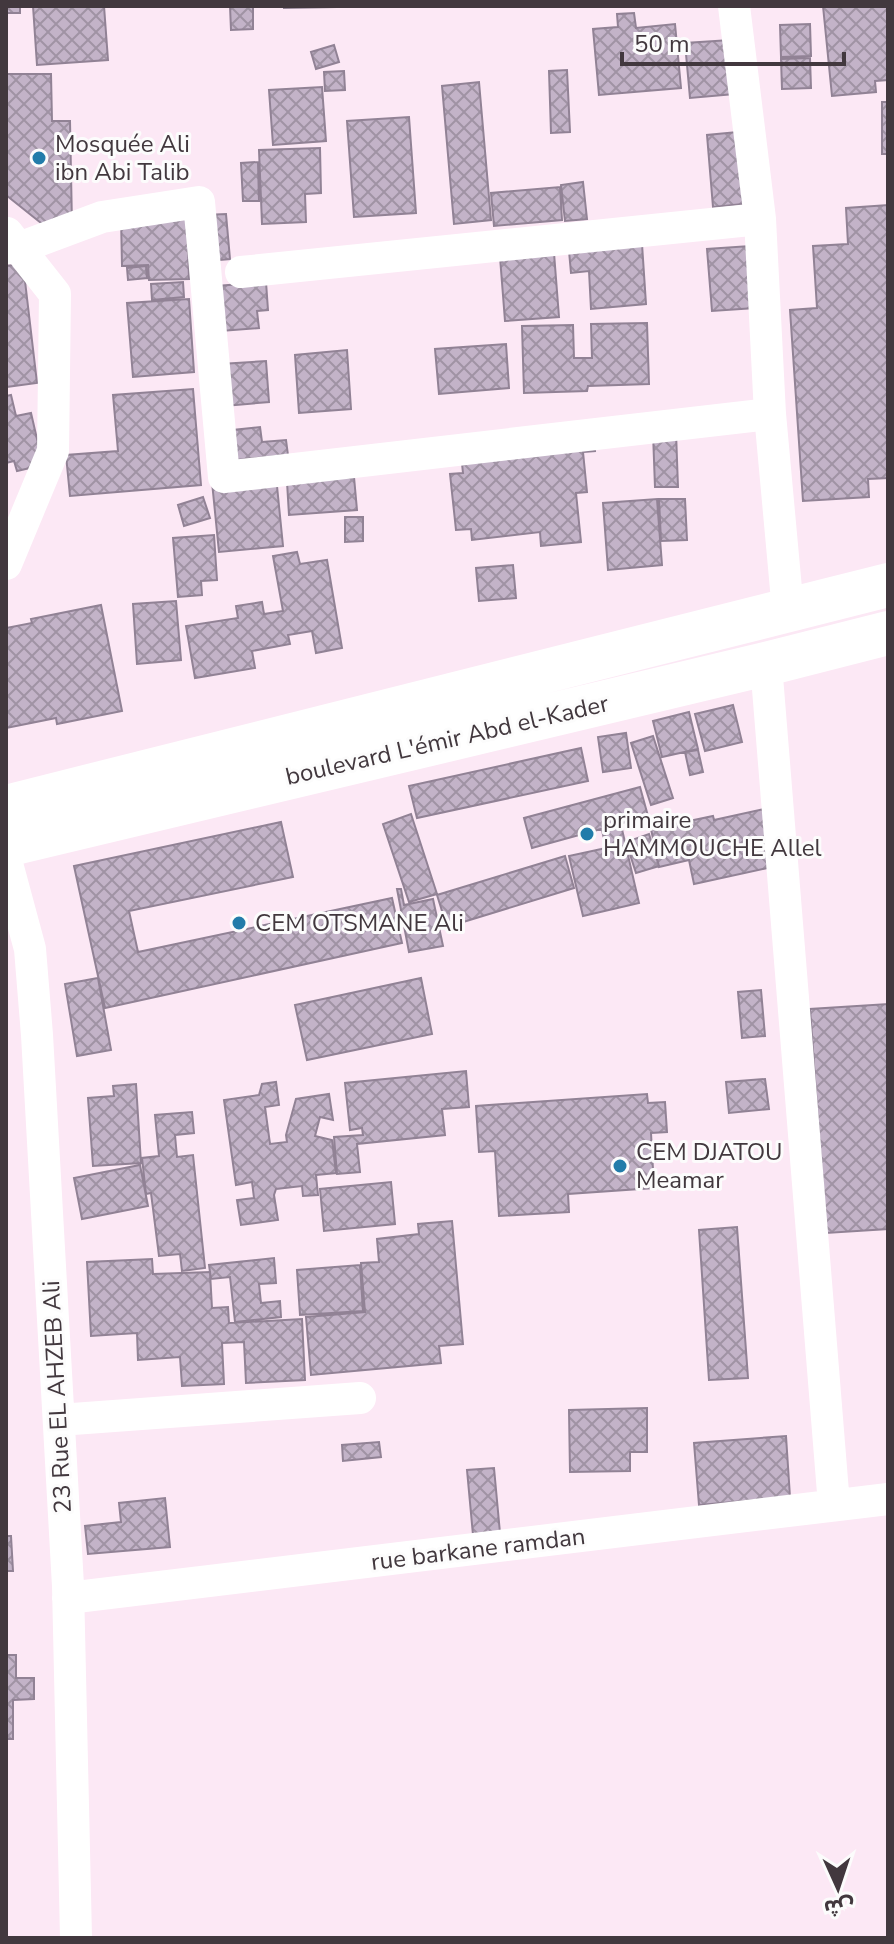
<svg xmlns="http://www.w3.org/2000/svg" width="894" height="1944" font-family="'Nunito Sans','Noto Sans Arabic',sans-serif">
  <defs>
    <pattern id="building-cross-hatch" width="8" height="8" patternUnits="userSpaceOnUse" patternTransform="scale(2)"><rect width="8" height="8" fill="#c3b3c8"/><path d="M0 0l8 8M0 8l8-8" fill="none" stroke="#a093a4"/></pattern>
  </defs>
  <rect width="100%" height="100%" fill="#fce8f5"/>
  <path fill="url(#building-cross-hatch)" stroke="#918295" stroke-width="2" d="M6,6H20V13H6Z
    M33,6H104L108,60L37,65Z
    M230,6H253V29L231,30Z
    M284,6H336V7L284,8Z
    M823,6H888V80L875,81L876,92L832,96Z
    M634,13L636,28L675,24L681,88L599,95L593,29L618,27L617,14Z
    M810,24L811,56L781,57L780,25Z
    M730,40L734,94L690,98L685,43Z
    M334,45L339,62L316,69L311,52Z
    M810,58L811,88L782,89L781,59Z
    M567,70L570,132L551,133L549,71Z
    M344,71L345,90L325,91L324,72Z
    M6,74H51L52,121H70L72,225L46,227L6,195Z
    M479,82L491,220L454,224L442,86Z
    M322,87L326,141L273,145L269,90Z
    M882,102H888V154H882Z
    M409,117L416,213L354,217L347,121Z
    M737,132L743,204L713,207L707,135Z
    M320,148L321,193L305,194L306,222L262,224L259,150Z
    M258,162L259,201H243L241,163Z
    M583,182L587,219L565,221L561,185Z
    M560,187L562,220L494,226L491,193Z
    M888,205V478L868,479L869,497L803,501L790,310L817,308L813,246L848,244L846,208Z
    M187,214L189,279L149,280L148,265L122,266L121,217Z
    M226,214L230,259L208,261L204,215Z
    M642,244L646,304L591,309L589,271L571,273L569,251Z
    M750,246L755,308L712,311L707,249Z
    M554,253L559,317L505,321L500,257Z
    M23,264L37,383L6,387V266Z
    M146,266L147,278L128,280L127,268Z
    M183,282L184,297L152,300L151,284Z
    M266,282L268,310L257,311L259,328L221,331L217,286Z
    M189,299L194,372L133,377L127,303Z
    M647,323L649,384L588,386L587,391L524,393L522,326L573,325L574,358H592L591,324Z
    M506,344L509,388L439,394L435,349Z
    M347,350L351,409L299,413L295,355Z
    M266,361L269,402L225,406L221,364Z
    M193,389L201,485L70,496L66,455L118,451L113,395Z
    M11,395L16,416L31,413L43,465L17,471L14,461L6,463V396Z
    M260,427L262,442L286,440L288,455L236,460L233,430Z
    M593,432L595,451L583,452L587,492L576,493L581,542L541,546L540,532L472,540L471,529L456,530L450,474L463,473L460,445Z
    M676,432L678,487H655L653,433Z
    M276,476L283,546L219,552L212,482Z
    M354,477L357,510L289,515L287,482Z
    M203,497L210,518L184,526L178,505Z
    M657,499L662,565L608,570L603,503Z
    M659,499H685L687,540L661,541Z
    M345,517H363V541L345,542Z
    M214,535L217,580L201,581L202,595L178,597L173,538Z
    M297,552L300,564L327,560L342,648L316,653L312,631L288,635L290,644L252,651L255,668L195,678L186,626L238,618L236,606L262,602L264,614L283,611L273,556Z
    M513,565L516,598L479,601L476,568Z
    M176,601L181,660L137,664L133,604Z
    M101,605L122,711L57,724L56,718L6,728V628L32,623L31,619Z
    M733,705L742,742L705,751L695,714Z
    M689,712L698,749L662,757L653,721Z
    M626,733L631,768L603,772L598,737Z
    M653,736L673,798L651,805L631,743Z
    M581,748L588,781L417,818L409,786Z
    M698,750L703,772L690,775L685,752Z
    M640,787L648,816L532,848L524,818Z
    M764,809L777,866L694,884L689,860L659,867L651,829L713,816L714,820Z
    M411,814L437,894L409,902L383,824Z
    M281,822L293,877L129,911L138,952L392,898L402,943L105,1008L74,866Z
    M621,825L639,903L583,916L569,856L606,848L602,830Z
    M649,834L659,866L636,873L626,842Z
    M565,856L574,888L447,927L437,895Z
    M397,889H401L404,905L433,899L443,946L409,952Z
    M98,978L111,1050L77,1056L65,984Z
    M421,978L432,1034L307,1060L295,1005Z
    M761,990L765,1036L742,1038L738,992Z
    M888,1004V1229L826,1233L810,1009Z
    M466,1071L469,1107L442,1109L445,1135L357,1144L360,1172L337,1174L334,1137L363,1135L362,1128L350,1130L345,1083Z
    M765,1079L769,1109L729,1113L726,1082Z
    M276,1082L279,1105L265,1107L270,1144L287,1142L286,1135L296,1099L329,1094L333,1120L320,1117L315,1136L332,1140L336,1173L316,1175L318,1195L303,1196L302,1186L276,1189L274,1195L278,1220L241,1225L237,1200L254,1198L252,1182L236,1185L224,1100L259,1095L262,1084Z
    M136,1084L141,1163L93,1166L88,1098L114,1096L113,1086Z
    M647,1094L648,1103L665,1102L667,1132L651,1133L654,1188L568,1194L569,1212L499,1216L495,1151L479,1152L476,1106Z
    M192,1112L194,1133L175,1135L177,1157L193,1155L205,1268L182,1271L180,1254L159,1256L151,1193L146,1194L142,1158L159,1156L155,1115Z
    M140,1165L148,1206L82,1219L74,1178Z
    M391,1182L395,1224L324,1231L320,1189Z
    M452,1221L463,1344L439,1346L441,1363L311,1375L306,1317L365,1312L361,1263L379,1262L377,1239L419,1234L418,1224Z
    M737,1227L748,1378L709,1380L699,1230Z
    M274,1258L276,1283L259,1284L261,1303L280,1301L281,1317L235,1322L230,1277L211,1279L209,1265Z
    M152,1259L153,1274L210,1272L212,1308L228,1307L229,1323L302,1319L305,1380L246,1383L244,1342L222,1343L224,1384L182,1386L180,1357L138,1360L137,1333L91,1336L87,1262Z
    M360,1265L363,1311L300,1315L297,1270Z
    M647,1408V1452H630V1471L570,1472L569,1410Z
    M786,1436L790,1497L699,1505L694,1443Z
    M379,1442L381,1457L343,1461L342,1445Z
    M494,1468L500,1533L473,1535L467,1470Z
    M165,1498L170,1547L88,1554L85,1526L121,1522L119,1503Z
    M6,1536H11L13,1571H6Z
    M6,1655H16V1678H34V1699L13,1700V1739H6Z"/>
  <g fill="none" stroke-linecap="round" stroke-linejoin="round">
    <path stroke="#fff" stroke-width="32" d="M734,6L760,219L770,414L788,611
      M6,248H19L102,217L199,202L224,477L770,414
      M241,272L760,219
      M6,564L53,451L55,294L7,233
      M766,664L834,1505
      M6,860L30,949L37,1035L68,1586L76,1938
      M59,1420L360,1398
      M68,1598L888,1499"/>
    <path stroke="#fff" stroke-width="44" d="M6,807L888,585
      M6,845L766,664L888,633"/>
  </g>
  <g fill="#227caa" stroke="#fcfcfc" stroke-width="3">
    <circle cx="39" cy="158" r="8"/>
    <circle cx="587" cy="834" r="8"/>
    <circle cx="239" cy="923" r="8"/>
    <circle cx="620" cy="1166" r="8"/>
  </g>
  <g text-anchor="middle" stroke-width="6" stroke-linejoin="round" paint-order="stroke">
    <g font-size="24" fill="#42383e" stroke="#fcfcfc" text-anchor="start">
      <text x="55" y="152">Mosquée Ali<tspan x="55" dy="28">ibn Abi Talib</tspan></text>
      <text x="603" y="828">primaire<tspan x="603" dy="28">HAMMOUCHE Allel</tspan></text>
      <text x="255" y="931">CEM OTSMANE Ali</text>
      <text x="636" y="1160">CEM DJATOU<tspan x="636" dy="28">Meamar</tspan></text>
    </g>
    <g font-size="24" fill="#42383e" stroke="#fcfcfc">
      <text transform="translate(447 740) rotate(-13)" y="8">boulevard L'émir Abd el-Kader</text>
      <text transform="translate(57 1397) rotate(-93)" y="8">23 Rue EL AHZEB Ali</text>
      <text transform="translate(478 1549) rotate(-7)" y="8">rue barkane ramdan</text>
    </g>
  </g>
  <rect width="894" height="1944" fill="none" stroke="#42383e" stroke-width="16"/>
  <g transform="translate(838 1888) rotate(177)" stroke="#fcfcfc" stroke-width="6" paint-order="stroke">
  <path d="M0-6L14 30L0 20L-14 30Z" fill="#42383e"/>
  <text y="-12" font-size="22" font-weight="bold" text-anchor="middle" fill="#42383e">ش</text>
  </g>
  <path d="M622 52v12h222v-12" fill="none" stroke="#42383e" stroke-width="4"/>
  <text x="634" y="52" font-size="24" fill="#42383e" stroke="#fcfcfc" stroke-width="6" paint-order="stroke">50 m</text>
</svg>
